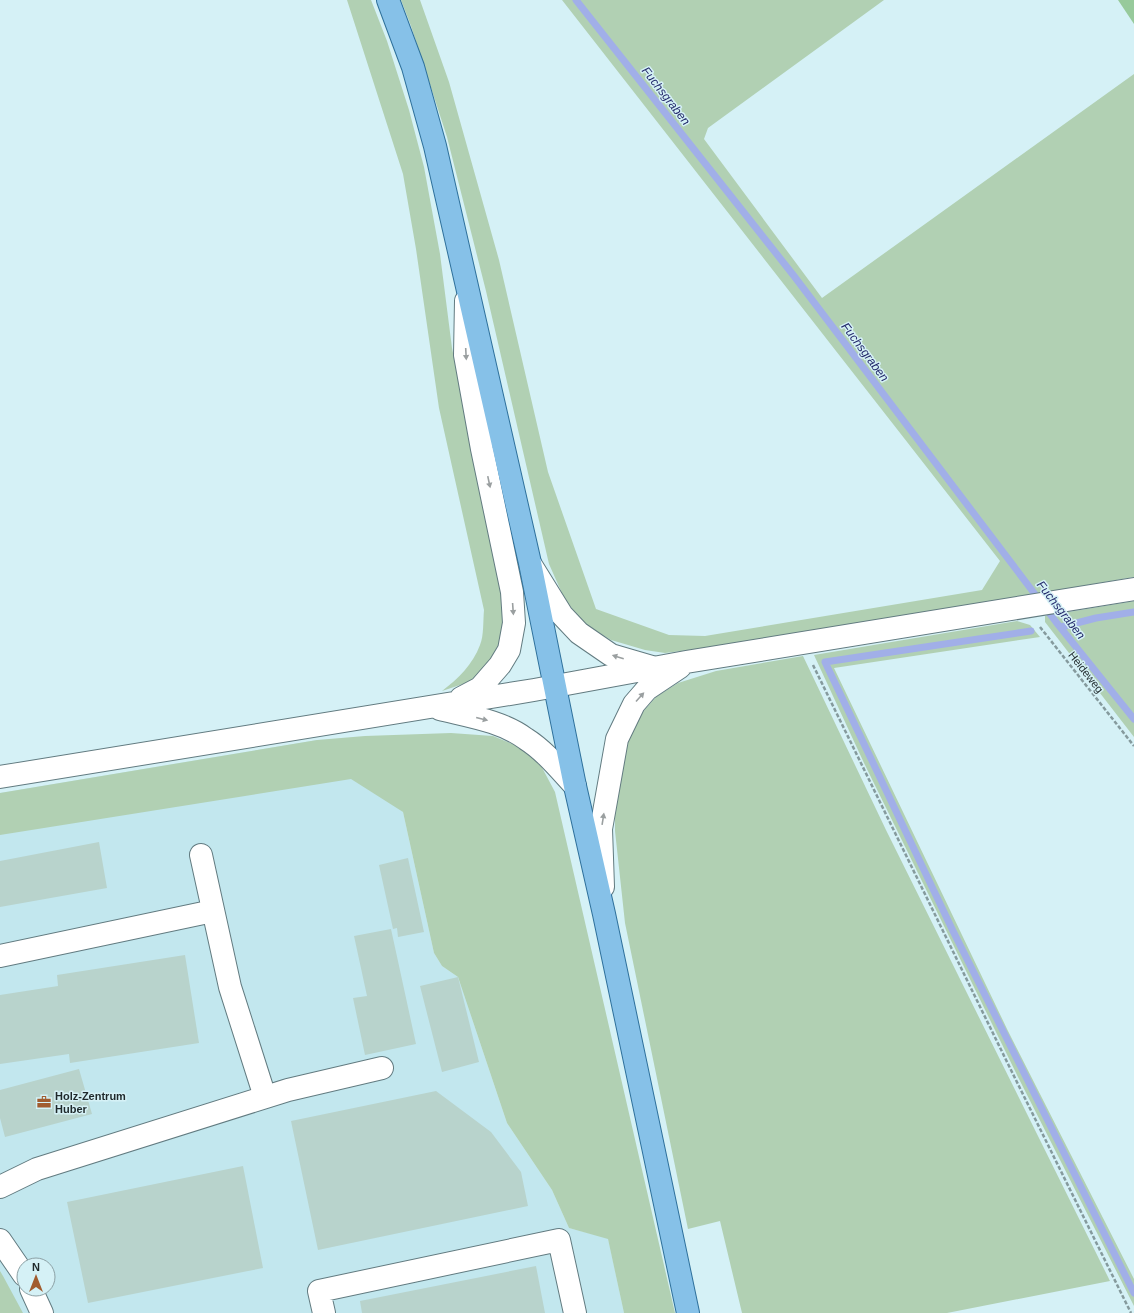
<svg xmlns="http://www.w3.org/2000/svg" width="1134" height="1313" font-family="Arial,sans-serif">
  <rect width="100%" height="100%" fill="#d5f1f6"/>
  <path fill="#c2e7ee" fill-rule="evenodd" d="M317,740L403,812L434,953L442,966L458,977L507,1123L552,1190L569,1228L608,1238L624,1313H0V793ZM24,1265H48V1289H24Z"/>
  <path fill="#b1d0b3" d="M347,0H371L387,41L409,110L424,167L440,254L452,348L501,581L505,608L501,644L493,662L475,680L442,691C458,679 473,664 480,645C484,636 483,620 484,610L439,408L416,249L403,174Z
    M401,0H420L449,82L499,260L548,472L596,609L669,635L705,636L982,590L1000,561L562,0H884L708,128L704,139L822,298L1134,74V577L753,642L665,653L645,650L611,640L585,624L565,600L549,564L486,291L447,137L411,26Z
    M1134,601V737L1045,622V616Z
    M1017,621L1030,625L1040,637L834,668L1008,1031L1134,1279V1306L1019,1079L864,763L814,655Z
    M803,656L886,830L1110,1281L947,1313H742L720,1221L688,1229L625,923L615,831V797L625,738L640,715L656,697L678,683L716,671Z
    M451,733L493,736L527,750L538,760L555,792L675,1313H624L608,1239L569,1228L552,1190L507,1123L458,977L442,966L434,953L403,812L351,779L0,835V793L317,740L365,736Z
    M0,1271L3,1276L23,1313H0Z"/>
  <path fill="#97ca9b" d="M1118,0H1134V24Z"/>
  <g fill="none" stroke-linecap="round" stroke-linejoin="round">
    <path stroke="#a1afe8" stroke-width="7" d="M576,0L794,276L1056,622L1134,719
      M1061,627L1096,618L1134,612
      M1031,631L825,662L953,931L1134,1293"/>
  </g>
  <path fill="#b8d3cc" d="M99,842L107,888L0,907V861Z
    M408,858L424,932L398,937L397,928L393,929L379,865Z
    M391,929L416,1044L365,1055L353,998L367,996L354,936Z
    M185,955L199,1043L70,1063L69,1054L0,1064V995L58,986L57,975Z
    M458,977L479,1062L442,1072L420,986Z
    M79,1069L92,1114L5,1137L0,1118V1090Z
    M436,1091L491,1132L521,1172L528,1206L318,1250L291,1121Z
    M243,1166L263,1268L88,1303L67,1202Z
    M536,1266L545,1313H362L360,1301Z"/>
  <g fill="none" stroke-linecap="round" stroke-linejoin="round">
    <defs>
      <path id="minor" d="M531,565L562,615L579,633L611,655L652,667
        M461,698L480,688L500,665L509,650L514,623L512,592L482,449L465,355L466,301
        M440,709C468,716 502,721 526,739C545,751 560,770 575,786
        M0,777L534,690L686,662L1134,589
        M201,855L230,987L265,1097
        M603,887L601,829L617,739L634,704L647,689L680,667
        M0,956L213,911
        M0,1187L37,1169L288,1090L382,1068
        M0,1240L24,1275
        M31,1289L42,1313
        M324,1313L319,1291L559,1240L575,1313"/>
      <path id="major" d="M388,0L413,67L435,146L530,563L575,786L604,914L688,1313"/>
    </defs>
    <use href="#minor" stroke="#627b80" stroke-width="24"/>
    <use href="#major" stroke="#2e709b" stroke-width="24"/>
    <path stroke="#859a9d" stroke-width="2.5" stroke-dasharray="4 2" stroke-linecap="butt" d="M1040,627L1134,746
      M813,665L1009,1066L1131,1313"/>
    <use href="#minor" stroke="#fff" stroke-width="22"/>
    <use href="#major" stroke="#86c1e8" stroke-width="22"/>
  </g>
  <defs><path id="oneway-solid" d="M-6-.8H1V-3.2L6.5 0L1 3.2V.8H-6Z"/></defs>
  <g fill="#9a9fa0">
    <use href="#oneway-solid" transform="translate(466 354) rotate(87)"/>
    <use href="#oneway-solid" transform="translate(489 482) rotate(78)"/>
    <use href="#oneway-solid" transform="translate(513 609) rotate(86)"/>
    <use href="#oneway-solid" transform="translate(618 657) rotate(-163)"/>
    <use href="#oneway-solid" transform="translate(640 697) rotate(-48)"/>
    <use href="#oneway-solid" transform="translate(482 719) rotate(14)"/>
    <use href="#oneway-solid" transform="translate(603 819) rotate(-81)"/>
  </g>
  <defs>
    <symbol id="office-bare" viewBox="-9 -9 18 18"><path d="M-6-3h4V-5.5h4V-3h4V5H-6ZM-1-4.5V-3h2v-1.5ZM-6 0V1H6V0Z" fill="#a15c2f" stroke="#d5f1f6" stroke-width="2.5" paint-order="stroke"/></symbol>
  </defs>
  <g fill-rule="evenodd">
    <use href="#office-bare" x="34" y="1092" width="20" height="20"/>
  </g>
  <g text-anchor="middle" stroke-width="3" stroke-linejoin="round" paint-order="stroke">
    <g font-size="11" fill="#1f292b" stroke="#d5f1f6">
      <text transform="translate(1086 672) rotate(52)" y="4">Heideweg</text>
    </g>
    <g font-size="11" font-weight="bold" fill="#1f292b" stroke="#d5f1f6" text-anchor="start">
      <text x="55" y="1100">Holz-Zentrum<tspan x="55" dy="13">Huber</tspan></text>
    </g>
    <g font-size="12" font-style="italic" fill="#22286a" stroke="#d5f1f6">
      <text transform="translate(666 96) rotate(52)" y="4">Fuchsgraben</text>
      <text transform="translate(865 352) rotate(53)" y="4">Fuchsgraben</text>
      <text transform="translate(1061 610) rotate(52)" y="4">Fuchsgraben</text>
    </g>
  </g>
  <g transform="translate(36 1277)"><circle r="19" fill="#d5f1f6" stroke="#8ca1a5"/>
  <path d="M0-3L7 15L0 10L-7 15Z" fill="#a15c2f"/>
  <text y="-6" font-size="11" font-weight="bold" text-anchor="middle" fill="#1f292b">N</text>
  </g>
</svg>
